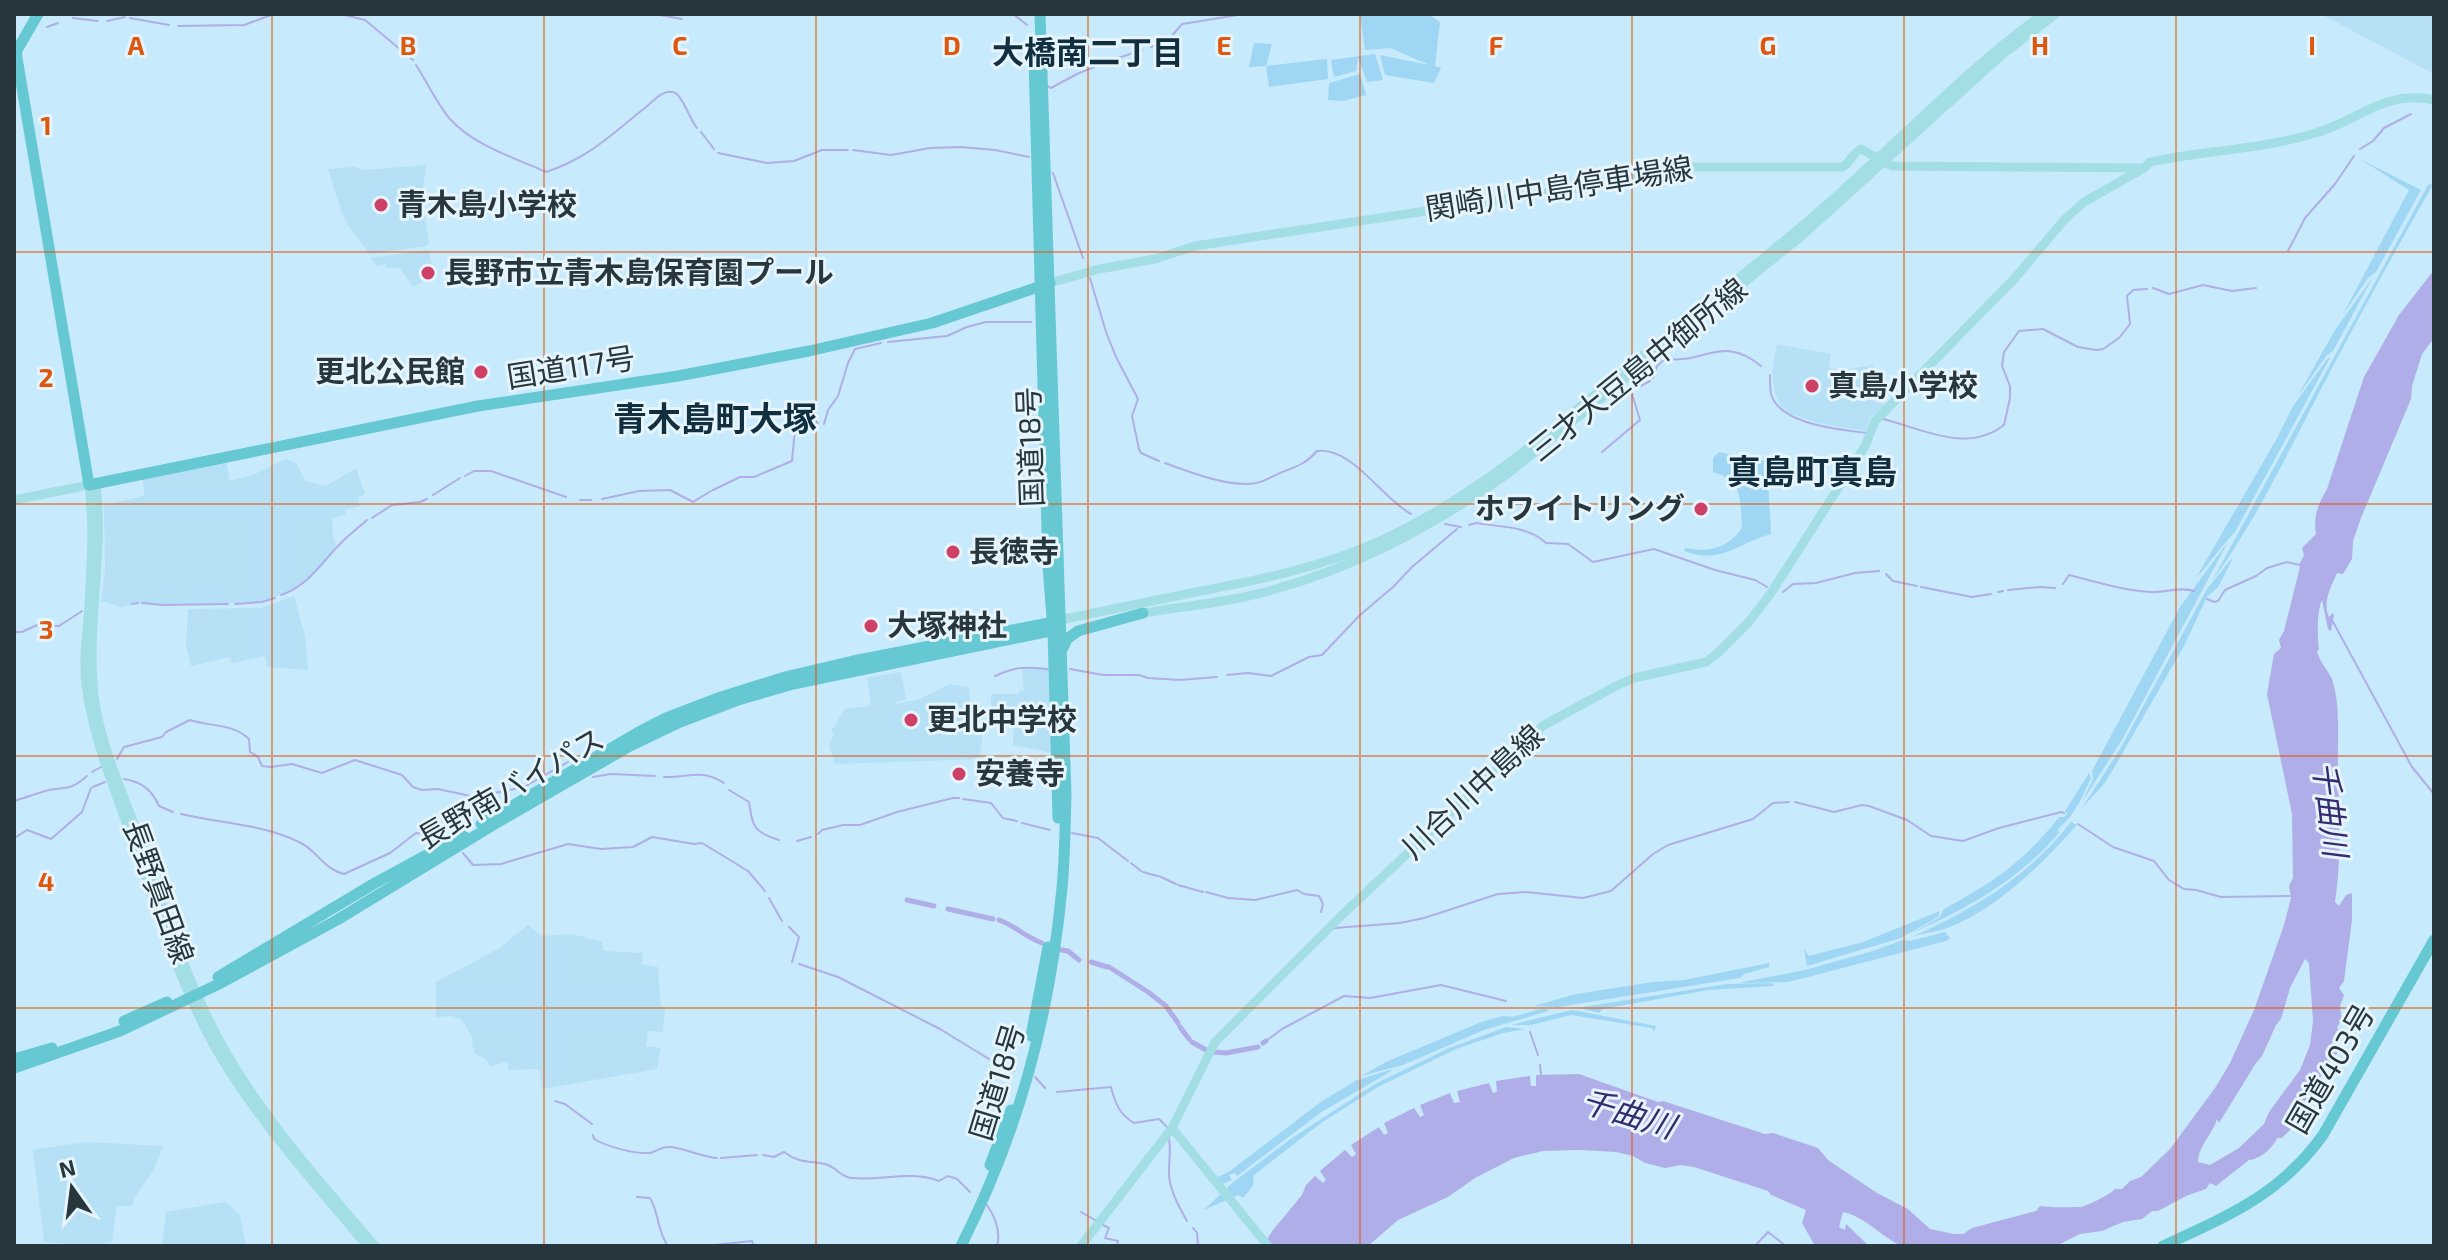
<svg xmlns="http://www.w3.org/2000/svg" width="2448" height="1260" font-family="'Exo 2','Noto Sans JP',sans-serif">
  <rect width="100%" height="100%" fill="#c8eafd"/>
  <path fill="#b5e0f6" d="M2321,14H2434V74Z
    M426,165L422,198L429,243L427,246L370,254L349,227L342,213L328,169L354,167L364,170Z
    M429,250L434,276L413,287L400,268H386L385,264L377,266L370,258Z
    M1777,344L1831,354L1829,368L1836,369L1837,371L1874,365L1875,391L1872,401L1881,402L1885,406L1871,417L1865,431L1818,423L1789,413L1781,406L1775,394L1772,373Z
    M286,459L297,464L305,481L326,486L356,468L365,494L358,497L360,506L345,510L346,514L332,518L333,537L337,547L323,565L293,590L261,602L167,605L142,602L120,607L101,601L105,569L104,505L144,496L143,479L226,461L230,481L253,475Z
    M294,596L305,636L308,670L268,667L265,656L232,663L230,657L191,666L186,645L188,609L261,608Z
    M1022,668L1048,669L1052,753L1013,745L1014,708L991,707V694H1018L1019,691L1024,690Z
    M901,672L906,699L896,702V704L920,699L949,684L969,687L970,705L985,707L980,759L835,764L829,746L834,733L831,731L845,709L871,706L867,678Z
    M528,925L541,936L573,934L602,942L604,951L643,953L642,964L658,967L661,1006L665,1007L663,1032L648,1031L646,1046L661,1048L657,1069L542,1089L539,1069L509,1070L507,1062L490,1066L486,1059L475,1054L472,1045L473,1039L462,1020L452,1016L436,1017V982L498,949Z
    M86,1142L163,1146L154,1169L134,1198L132,1206H117L112,1242L94,1246L44,1242L33,1150Z
    M226,1202L240,1215L246,1246H162L166,1212Z"/>
  <path fill="#9ed6f4" d="M1360,14H1428L1440,22L1435,66L1441,68L1434,83L1385,75L1380,55L1429,65L1391,48L1365,50Z
    M1254,43L1272,44L1266,66L1327,59L1328,79L1269,87L1266,66L1249,67Z
    M1375,54L1383,80L1367,82L1358,58L1356,71L1334,77L1331,60Z
    M1360,74L1366,95L1343,101L1328,100L1329,83Z
    M2360,159L2421,190L2376,272L2368,278L2342,316L2409,190Z
    M2431,184L2432,186C2393,255 2354,325 2318,395C2285,458 2254,524 2212,581L2428,185Z
    M2373,277L2333,351L2327,355L2297,397L2335,330Z
    M2328,358H2330L2235,532C2221,546 2210,563 2196,578L2276,440L2293,406Z
    M1719,452L1755,460H1767L1771,534C1738,543 1721,565 1684,551L1685,548C1708,553 1729,548 1742,528C1740,501 1744,481 1713,472V458Z
    M2229,540L2122,740L2082,802L2093,779L2092,771L2180,607Z
    M2232,558H2233L2218,587L2207,597L2184,646L2114,768L2104,784L2082,808L2120,749L2207,589Z
    M2089,773L2091,778C2081,799 2075,815 2058,829L2059,833C2019,880 1966,909 1910,934L1939,918L1944,909C1994,882 2024,862 2059,817H2064L2067,814L2065,811Z
    M2071,822L2077,825C2042,864 1999,907 1950,927C1939,931 1926,933 1914,936C1976,908 2029,876 2071,822Z
    M1940,911L1938,917L1901,938L1807,966L1804,949L1809,956L1863,942Z
    M1945,932L1950,938L1946,941L1808,977L1788,982L1738,983L1805,970L1873,951L1903,940L1910,941Z
    M1769,963V967L1744,974L1740,978L1558,1007L1534,1006L1576,994L1653,982L1684,980Z
    M1772,983L1774,986L1708,990L1603,1009L1599,1013L1583,1009V1007L1727,984Z
    M1541,1009H1548V1011L1484,1030L1403,1065L1361,1076L1388,1061L1484,1021L1503,1016L1513,1017Z
    M1572,1010L1656,1026L1654,1032L1652,1028L1571,1015L1531,1025H1511Z
    M1506,1027L1525,1029L1503,1033L1456,1049L1378,1087L1321,1123L1254,1175L1253,1186L1243,1198L1238,1195L1204,1210L1231,1184L1292,1138L1375,1084L1447,1049Z
    M1390,1070H1393L1320,1113L1237,1176L1235,1173L1229,1175L1232,1180L1222,1184L1211,1171L1218,1177L1230,1171L1322,1101L1357,1080Z"/>
  <path fill="#b0aee8" fill-rule="evenodd" d="M2434,270V338L2422,354L2412,386L2411,399L2361,518L2353,541L2352,559L2343,574L2337,573C2331,587 2322,603 2329,617L2333,613L2334,615L2331,631L2328,629L2322,600C2317,610 2317,637 2319,649L2317,652C2321,664 2328,670 2332,679C2341,706 2337,739 2338,766C2339,812 2342,857 2335,902L2339,906L2346,895L2352,893V920L2344,981L2339,988L2344,995L2340,1006L2342,1020L2337,1027L2341,1038L2336,1043L2338,1052L2319,1079L2320,1083L2312,1098L2307,1099L2308,1105L2298,1120H2295L2293,1127L2282,1138H2277C2274,1147 2259,1160 2249,1160L2216,1186L2210,1183L2206,1189L2186,1196L2158,1211H2152L2142,1219L2123,1222L2102,1231L2080,1234L2056,1246H1902C1881,1237 1866,1217 1843,1212L1839,1227L1845,1230L1846,1224L1869,1246H1815L1802,1223L1806,1210L1771,1195L1768,1191L1694,1167L1681,1165L1665,1168L1645,1163L1633,1156L1616,1152L1579,1150L1543,1151L1514,1158L1475,1178L1448,1197L1398,1220L1368,1246H1263L1273,1230L1302,1195L1306,1185L1315,1176L1323,1183L1326,1180L1320,1171L1345,1150L1352,1157L1356,1154L1351,1145L1379,1127L1384,1135L1388,1133L1384,1123L1414,1108L1420,1117L1424,1115L1420,1105L1450,1093L1454,1103L1460,1102L1457,1091L1489,1083L1493,1093L1497,1092L1496,1081L1530,1076L1531,1086H1536V1075L1579,1074L1658,1102L1663,1101L1765,1134L1773,1133L1818,1148L1828,1160L1877,1193L1908,1209L1930,1229L1954,1234H1963L1972,1228L2036,1211L2040,1206C2052,1208 2068,1207 2080,1207C2087,1206 2111,1194 2115,1189H2122L2130,1181L2141,1177L2170,1149L2215,1088L2230,1063L2254,1010L2284,925L2291,898L2289,886L2293,878L2292,814L2267,694L2274,654L2281,648L2279,640L2284,631L2300,567L2299,565L2304,555L2302,548L2316,534C2313,516 2318,504 2327,489L2364,377L2399,315ZM2305,959L2309,963L2313,1021L2310,1045L2300,1070L2269,1112L2264,1124L2239,1148L2210,1165L2198,1162C2199,1145 2212,1135 2217,1119L2219,1123L2256,1063L2262,1056L2276,1025L2281,1019L2290,988Z"/>
  <g fill="none" stroke-linecap="round" stroke-linejoin="round">
    <path stroke="#b0aee8" stroke-width="2" d="M340,14L365,20L413,60
      M654,14L682,19
      M1013,14L1027,25
      M73,18L98,21
      M130,18L169,25
      M107,21L125,17
      M178,26L244,25L274,14
      M47,27L58,23
      M1151,47L1170,38L1182,24L1244,14
      M1112,60L1142,50
      M416,65C427,82 436,102 449,118C474,146 513,157 546,172C589,158 612,134 646,107C654,101 661,90 673,92C682,94 689,118 697,128
      M1047,86L1051,88L1077,74L1104,63
      M701,132L714,149
      M2360,149L2373,141L2384,128L2411,114
      M853,150L891,155L930,148L961,147L995,150L1029,157
      M718,153L767,163L794,161L822,150H848
      M1053,173L1083,258
      M2288,251L2305,218L2335,184L2354,156
      M1090,278L1106,332L1116,357L1138,399L1132,416L1139,449L1141,453L1159,461
      M2153,288L2169,294L2203,285L2232,291L2256,288
      M888,342L947,336L967,327L986,322H1031
      M1770,375C1770,380 1770,388 1771,394C1780,425 1839,429 1866,433
      M1653,378L1657,366L1665,359C1705,364 1722,334 1761,366
      M1883,419C1923,429 1967,454 2004,425L2010,398V386L2002,366L2004,352L2019,331L2043,329L2078,347L2096,350L2103,349L2119,338L2130,324L2127,296L2133,290L2147,289
      M797,424L818,423
      M824,424L828,410L838,396L848,363L855,349L881,343
      M1602,452L1640,420L1631,391L1650,381
      M1165,463C1189,472 1231,488 1256,483C1266,481 1276,474 1285,471C1298,466 1308,462 1317,451C1352,446 1382,499 1411,514
      M465,476L474,471H491L566,497
      M713,490L740,477H754L792,461L795,429
      M433,495L460,478
      M602,499L639,491L670,490L693,502L711,491
      M580,500H591
      M372,518L392,505L420,502L427,499
      M1445,524L1461,527
      M1469,525L1476,523C1501,527 1528,526 1546,543L1568,544L1593,562L1654,549L1715,570L1755,580L1767,587
      M1886,574L1893,581L1917,586
      M2063,584L2069,575C2096,582 2123,590 2150,592C2164,593 2181,586 2194,591
      M1921,587L1972,597L1991,594
      M2008,590L2040,587L2055,588
      M1783,592L1793,584L1816,583L1855,573L1879,571
      M1998,592L2003,591
      M281,595C309,586 322,561 343,541C350,534 359,527 367,520
      M2207,599L2214,602L2218,601L2225,590L2256,576L2267,568L2287,562L2300,565
      M142,603L163,605L228,604
      M132,604L138,603
      M235,604L262,602L275,598
      M2332,620L2412,767L2434,794
      M14,632H22L37,625L59,626L82,611
      M1070,669L1103,675H1139L1148,678L1179,680L1217,677
      M1227,675L1248,673L1271,676L1309,657L1322,655L1360,615L1393,587L1412,567L1457,529
      M995,676C1016,666 1026,667 1048,669
      M117,759L124,747L162,737L166,732L190,720C211,727 232,723 249,739L250,752L258,757L262,766L270,767L292,764L322,773L355,760L402,775L413,787L422,790L438,789L475,797L524,787L568,762
      M92,772L101,767
      M593,777L611,774L655,776
      M664,777C689,778 701,768 724,783
      M124,779C142,782 152,790 159,806L173,812
      M93,787L105,782
      M729,790L749,802C753,827 753,832 779,840
      M963,799L991,803L1003,818L1017,821
      M14,801C24,798 35,794 45,791C65,786 69,792 87,776
      M1795,802L1834,812L1862,805L1869,806L1907,820L1931,836L1963,841L1999,828L2061,812L2064,813
      M181,814C219,823 263,824 299,842C317,850 323,869 344,874L390,853L416,833L427,834L437,842
      M1022,823L1050,830
      M2078,824L2113,847L2154,861L2169,880L2184,889L2196,890L2221,897L2290,896
      M1072,833L1098,838L1128,861
      M818,834L822,830L843,825H860L897,812L953,798H959
      M16,837L27,830L51,839L82,812L91,788
      M797,841L811,837
      M463,853L473,865L501,864L568,844L601,849L633,847L652,837L694,844L702,843L748,871L765,891
      M1131,863L1141,871
      M1143,872L1157,876
      M1159,876L1176,884
      M1178,885L1203,892
      M1206,892L1228,898L1255,900L1297,890L1304,894L1319,896L1323,904L1321,912
      M769,898L782,921
      M789,927L799,937L792,962
      M1335,928L1400,923L1424,918L1498,894L1526,892L1583,898L1611,891L1653,854L1668,845L1753,819L1773,803L1789,802
      M799,964L838,977L940,1029L1002,1067L1014,1071
      M1530,1032L1538,1055
      M1266,1041L1282,1029L1344,996L1370,998L1441,985L1506,1001
      M1540,1065L1541,1075
      M1035,1077L1045,1088
      M1057,1092L1111,1087C1115,1103 1119,1114 1134,1123L1159,1119L1167,1127
      M555,1101L565,1104L592,1124
      M593,1135L594,1139C608,1147 634,1154 650,1153C656,1152 661,1147 668,1147C679,1146 701,1157 717,1158
      M1169,1138C1171,1151 1169,1159 1169,1171C1168,1187 1179,1207 1187,1221
      M763,1155L774,1157L784,1152C798,1163 809,1161 825,1164C837,1167 840,1177 852,1178C881,1181 912,1170 939,1181L948,1176L957,1179L970,1192
      M721,1158L757,1155
      M637,1197L650,1198C659,1212 657,1232 668,1246
      M987,1205C995,1217 1001,1232 997,1246
      M1081,1212L1095,1220
      M1103,1225L1109,1228L1105,1238L1118,1241L1117,1246
      M1193,1228L1197,1233L1198,1246
      M714,1245L752,1241L753,1244
      M708,1246L711,1245
      M777,1246H784
      M787,1246H802
      M1755,1246L1768,1232L1786,1246"/>
    <path stroke="#b0aee8" stroke-width="5" d="M907,900L934,906
      M948,909L993,919
      M999,920C1016,926 1025,937 1042,943
      M1061,950L1068,951L1079,960
      M1091,962L1107,967
      M1109,967L1145,990
      M1148,992L1166,1006L1178,1023
      M1180,1027L1189,1039
      M1192,1042L1206,1050
      M1263,1043L1266,1041
      M1214,1052L1226,1053L1258,1047"/>
    <path stroke="#a3dee4" stroke-width="9" d="M1050,283L1099,269L1155,259L1195,246L1584,187L1678,167H1842C1850,164 1852,153 1861,149L1892,166L2144,168L2150,162L2166,159C2215,150 2265,148 2312,134C2358,122 2383,89 2434,100
      M96,484C104,551 88,618 93,684C96,734 119,783 136,829C163,906 186,983 227,1054C266,1121 324,1187 375,1246
      M14,500L89,485C94,525 91,566 89,606C87,632 83,659 86,685C93,739 115,791 133,841C157,910 178,979 213,1044C255,1118 313,1181 367,1246
      M1139,614C1176,607 1215,604 1253,595C1348,572 1431,528 1510,472L1804,234L2003,54L2056,14
      M1060,620C1105,611 1151,601 1196,592C1259,580 1323,567 1382,540C1469,500 1542,438 1615,378C1691,315 1770,256 1843,190C1909,131 1971,66 2043,14
      M1172,1128L1268,1246
      M1081,1246L1172,1128L1215,1042L1342,915L1544,725L1616,686L1634,678L1706,662L1718,653L1748,623L1771,593L1865,446L1875,421L2015,278L2064,220L2084,202L2144,168"/>
    <path stroke="#65c8d2" stroke-width="11" d="M38,14L16,52L89,485L478,406L678,376L809,351L932,323L1050,283
      M1034,60L1048,566L1053,630L1058,818
      M1063,648L1067,639L1078,631L1143,613
      M481,824L637,733L666,718L721,697L785,677L853,661L1059,621
      M218,977L375,883L463,835
      M124,1021L167,1002
      M1031,1036L1048,947
      M14,1059L52,1048
      M14,1068L120,1031L221,983L337,920L493,825L630,746L680,722L738,700L793,684L1060,629
      M990,1165L1011,1110
      M961,1246C1019,1131 1050,1016 1062,888C1065,857 1065,826 1066,795L1040,14
      M2163,1246C2228,1216 2280,1195 2323,1135L2434,940"/>
  </g>
  <path fill="none" stroke="#de570e" stroke-width="2" stroke-opacity="0.55" d="M272,14V1246M544,14V1246M816,14V1246M1088,14V1246M1360,14V1246M1632,14V1246M1904,14V1246M2176,14V1246M14,252H2434M14,504H2434M14,756H2434M14,1008H2434"/>
  <g fill="#cf4067" stroke="#e6f4fc" stroke-width="3">
    <circle cx="381" cy="205" r="8"/>
    <circle cx="428" cy="273" r="8"/>
    <circle cx="481" cy="372" r="8"/>
    <circle cx="1812" cy="386" r="8"/>
    <circle cx="1701" cy="509" r="8"/>
    <circle cx="953" cy="552" r="8"/>
    <circle cx="871" cy="626" r="8"/>
    <circle cx="911" cy="720" r="8"/>
    <circle cx="959" cy="774" r="8"/>
  </g>
  <g text-anchor="middle" stroke-width="6" stroke-linejoin="round" paint-order="stroke">
    <g font-size="30" fill="#28363d" stroke="#e6f4fc">
      <text transform="translate(1559 189) rotate(-9)" y="10">関崎川中島停車場線</text>
      <text transform="translate(571 368) rotate(-9)" y="10">国道117号</text>
      <text transform="translate(1638 370) rotate(-39)" y="10">三才大豆島中御所線</text>
      <text transform="translate(1031 447) rotate(-92)" y="10">国道18号</text>
      <text transform="translate(511 789) rotate(-30)" y="10">長野南バイパス</text>
      <text transform="translate(1473 792) rotate(-43)" y="10">川合川中島線</text>
      <text transform="translate(158 892) rotate(70)" y="10">長野真田線</text>
      <text transform="translate(2331 1069) rotate(-60)" y="10">国道403号</text>
      <text transform="translate(998 1082) rotate(-73)" y="10">国道18号</text>
    </g>
    <g font-size="30" font-weight="bold" fill="#28363d" stroke="#e6f4fc" text-anchor="start">
      <text x="397" y="215">青木島小学校</text>
      <text x="444" y="283">長野市立青木島保育園プール</text>
      <text x="465" y="382" text-anchor="end">更北公民館</text>
      <text x="1828" y="396">真島小学校</text>
      <text x="1685" y="519" text-anchor="end">ホワイトリング</text>
      <text x="969" y="562">長徳寺</text>
      <text x="887" y="636">大塚神社</text>
      <text x="927" y="730">更北中学校</text>
      <text x="975" y="784">安養寺</text>
    </g>
    <g font-size="32" font-weight="bold" fill="#112f3e" stroke="#e6f4fc">
      <text x="1088" y="64">大橋南二丁目</text>
    </g>
    <g font-size="32" font-style="italic" fill="#362b6f" stroke="#e6f4fc">
      <text transform="translate(2330 809) rotate(83)" y="11">千曲川</text>
      <text transform="translate(1628 1114) rotate(17)" y="11">千曲川</text>
    </g>
    <g font-size="34" font-weight="bold" fill="#112f3e" stroke="#e6f4fc">
      <text x="715" y="431">青木島町大塚</text>
      <text x="1812" y="484">真島町真島</text>
    </g>
  </g>
  <g font-size="26" text-anchor="middle" font-weight="bold" fill="#de570e" stroke="#e6f4fc" stroke-width="6" stroke-linejoin="round" paint-order="stroke">
    <text x="136" y="55">A</text>
    <text x="408" y="55">B</text>
    <text x="680" y="55">C</text>
    <text x="952" y="55">D</text>
    <text x="1224" y="55">E</text>
    <text x="1496" y="55">F</text>
    <text x="1768" y="55">G</text>
    <text x="2040" y="55">H</text>
    <text x="2312" y="55">I</text>
    <text x="46" y="135">1</text>
    <text x="46" y="387">2</text>
    <text x="46" y="639">3</text>
    <text x="46" y="891">4</text>
  </g>
  <rect width="2448" height="1260" fill="none" stroke="#28363d" stroke-width="32"/>
  <g transform="translate(72 1188) rotate(346)" stroke="#e6f4fc" stroke-width="6" paint-order="stroke">
  <path d="M0-6L14 30L0 20L-14 30Z" fill="#28363d"/>
  <text y="-12" font-size="22" font-weight="bold" text-anchor="middle" fill="#28363d">N</text>
  </g>
</svg>
